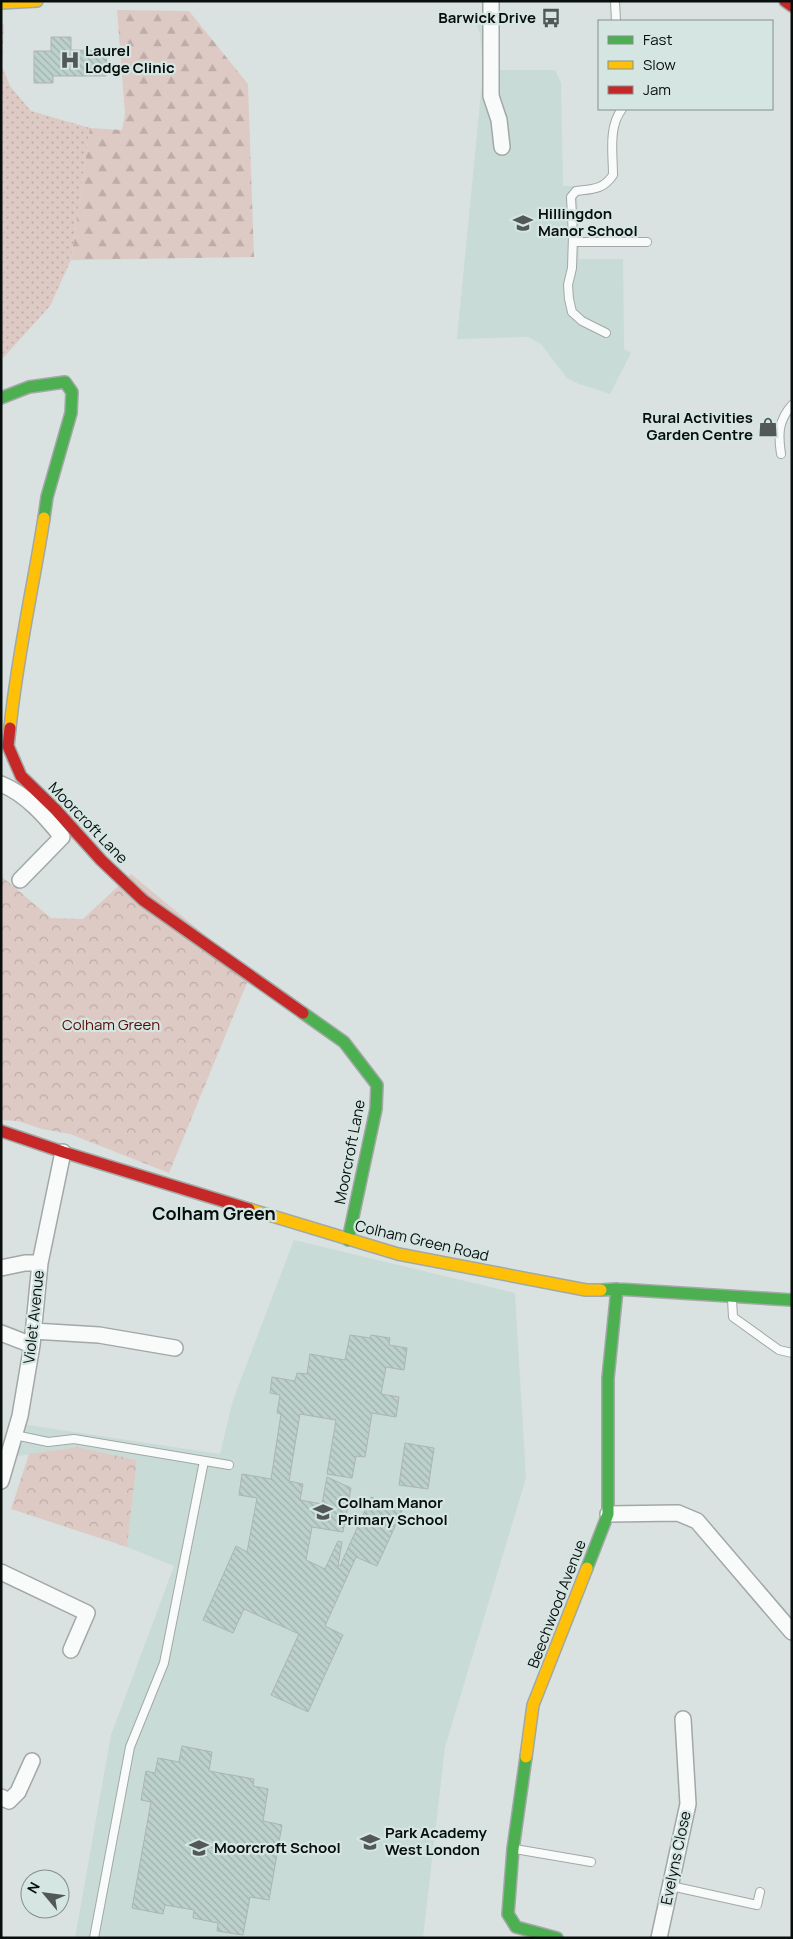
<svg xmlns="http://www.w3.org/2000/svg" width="793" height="1939" font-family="Manrope,sans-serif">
  <defs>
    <pattern id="grass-dots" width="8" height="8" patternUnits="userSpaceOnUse" patternTransform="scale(1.25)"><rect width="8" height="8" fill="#decac4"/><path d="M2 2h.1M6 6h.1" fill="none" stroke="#bdaca7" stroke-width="1.8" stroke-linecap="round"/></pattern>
    <pattern id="forest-firs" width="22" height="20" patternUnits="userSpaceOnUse" patternTransform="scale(1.25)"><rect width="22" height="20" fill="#decac4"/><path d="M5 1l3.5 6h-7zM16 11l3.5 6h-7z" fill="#bdaca7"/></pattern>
    <pattern id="park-crowns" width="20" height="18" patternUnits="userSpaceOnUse" patternTransform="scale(1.25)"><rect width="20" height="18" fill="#decac4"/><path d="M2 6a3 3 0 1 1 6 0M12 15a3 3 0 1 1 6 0" fill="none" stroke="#bdaca7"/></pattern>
    <pattern id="building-back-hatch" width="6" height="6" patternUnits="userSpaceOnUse" patternTransform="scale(1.25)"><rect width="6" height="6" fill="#bcd0cc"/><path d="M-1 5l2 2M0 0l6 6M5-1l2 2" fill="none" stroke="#a0b1ae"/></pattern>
  </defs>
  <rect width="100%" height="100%" fill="#d9e2e0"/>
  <path fill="#c8dbd6" d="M488,8L497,70H555L561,83L563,186H577L579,259H623L624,349L631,353L610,394L579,384L567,378L541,344L528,337L457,339L483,72L480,34L475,21Z
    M294,1240L515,1293L526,1478L445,1747L423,1938H75L111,1735L174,1566L127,1547L137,1460L77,1447L12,1457L21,1424L220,1454L233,1400Z"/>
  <path fill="url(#grass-dots)" d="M1,24H4L2,66L10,86L31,111L90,128L71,260L50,306L4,357L1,358Z"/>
  <path fill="url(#forest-firs)" d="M117,10L189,11L248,84L254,257L71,260L90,128L122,130L125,114Z"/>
  <path fill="url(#park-crowns)" d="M131,874L251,973L169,1173L70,1134L42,1129L18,1121L1,1120V876L51,918L83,919Z
    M77,1447L137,1460L127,1547L11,1509L29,1454Z"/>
  <path fill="url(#building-back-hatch)" stroke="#aeb4b3" d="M51,37H71V50L107,51L106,76H53V83H34V51H51Z
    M350,1335L370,1338L371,1335L390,1338L389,1345L407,1348L404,1370L386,1367L381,1394L399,1397L396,1417L372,1413L365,1457L356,1456L352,1478L327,1474L336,1420L300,1414L289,1481L303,1484L300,1500L322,1504L327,1477L351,1488L343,1532L312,1527L306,1560L325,1569L338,1541L342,1542L338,1566H340L371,1497L402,1511L377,1566L356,1557L325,1626L343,1635L308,1712L271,1695L299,1634L244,1609L233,1633L203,1620L236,1546L247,1552L257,1498L239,1495L242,1474L271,1479L281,1414L277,1413L280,1395L270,1393L272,1377L295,1381L297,1373L307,1374L310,1354L345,1360Z
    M405,1443L434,1448L428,1489L399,1485Z
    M182,1746L212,1752L209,1771L254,1779L253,1786L268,1789L263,1821L282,1825L269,1900L250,1897L243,1935L217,1931L218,1923L193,1918L194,1910L165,1905L163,1914L132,1908L151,1802L141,1800L146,1771L155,1773L158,1758L179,1762Z"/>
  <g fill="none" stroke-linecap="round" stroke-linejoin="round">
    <defs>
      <path id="lane" d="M615,1L616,21
        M573,242H647
        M606,333L582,321L572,312L569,299L568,285L572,268L573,236L571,197L576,191C592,189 603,190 613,175C613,154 608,127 622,109
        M781,454C778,434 778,421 792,405
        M732,1299L733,1317L779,1350L792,1353
        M15,1435L48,1442L74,1439L229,1465
        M515,1849L591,1862
        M671,1886L757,1905L760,1892
        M94,1938L130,1747L164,1663L204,1461"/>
      <path id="street" d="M491,1V96L499,120L502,147
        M1,784C26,794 45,816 62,837L20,880
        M1,1268L25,1263H40
        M33,1331L99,1335L175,1348
        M1,1333L32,1345
        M1,1481L20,1416L32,1345L40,1263L63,1152
        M608,1514L678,1513L697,1521L792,1632
        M1,1572L87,1613L71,1650
        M1,1797L9,1801L18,1792L32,1761
        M659,1938L688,1804L683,1719"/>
      <path id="fast" d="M1,398L29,387L65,382L72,392L71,413L47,497L44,518
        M303,1013L344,1042L377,1085L376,1109L348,1240
        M601,1290L617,1289L792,1300
        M587,1568L608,1514V1378L617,1289
        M526,1757L513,1849L508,1914L516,1927L557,1938"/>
      <path id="slow" d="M1,3L37,1
        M10,728C17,657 33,588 44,518
        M249,1209L398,1254L586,1290H601
        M526,1757L533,1705L587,1568"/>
      <path id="jam" d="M785,1L792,6
        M10,728L8,746L21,776L56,810L101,860L143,900L303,1013
        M1,1131L63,1152L249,1209"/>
    </defs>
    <use href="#lane" stroke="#a1a8a6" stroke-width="10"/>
    <use href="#street" stroke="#a1a8a6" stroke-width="18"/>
    <use href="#fast" stroke="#a1a8a6" stroke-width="14"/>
    <use href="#slow" stroke="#a1a8a6" stroke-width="14"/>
    <use href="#jam" stroke="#a1a8a6" stroke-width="14"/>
    <use href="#lane" stroke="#f9fbfa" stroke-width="8"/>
    <use href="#street" stroke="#f9fbfa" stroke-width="15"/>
    <use href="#fast" stroke="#4caf50" stroke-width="11"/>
    <use href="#slow" stroke="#ffc107" stroke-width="11"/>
    <use href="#jam" stroke="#c62828" stroke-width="11"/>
  </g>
  <defs>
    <symbol id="bus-bare" viewBox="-9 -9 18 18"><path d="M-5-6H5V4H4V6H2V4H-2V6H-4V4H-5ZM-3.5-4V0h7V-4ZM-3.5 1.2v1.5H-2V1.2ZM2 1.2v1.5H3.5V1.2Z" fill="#515857" stroke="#d5e6e2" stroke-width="2.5" paint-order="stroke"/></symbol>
    <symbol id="hospital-bare" viewBox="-9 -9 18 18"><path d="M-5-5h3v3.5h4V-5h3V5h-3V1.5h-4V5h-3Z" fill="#515857" stroke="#d5e6e2" stroke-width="2.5" paint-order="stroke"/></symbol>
    <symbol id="school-bare" viewBox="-9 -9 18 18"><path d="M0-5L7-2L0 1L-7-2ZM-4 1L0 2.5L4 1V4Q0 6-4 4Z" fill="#515857" stroke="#d5e6e2" stroke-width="2.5" paint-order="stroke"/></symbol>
    <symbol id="shop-bare" viewBox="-9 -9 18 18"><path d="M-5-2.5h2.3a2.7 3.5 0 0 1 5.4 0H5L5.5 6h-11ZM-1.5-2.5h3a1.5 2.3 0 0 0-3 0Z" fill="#515857" stroke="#d5e6e2" stroke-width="2.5" paint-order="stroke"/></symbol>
  </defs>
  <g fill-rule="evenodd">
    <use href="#bus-bare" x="537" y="4" width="28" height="28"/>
    <use href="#hospital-bare" x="56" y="46" width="28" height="28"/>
    <use href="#school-bare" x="509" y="209" width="28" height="28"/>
    <use href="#shop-bare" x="754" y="413" width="28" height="28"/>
    <use href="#school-bare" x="309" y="1498" width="28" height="28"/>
    <use href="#school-bare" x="356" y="1828" width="28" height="28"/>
    <use href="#school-bare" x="185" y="1834" width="28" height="28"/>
  </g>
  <g text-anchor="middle" stroke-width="4.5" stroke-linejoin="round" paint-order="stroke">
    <g font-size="15" font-weight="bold" fill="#080e0d" stroke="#d5e6e2" text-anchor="start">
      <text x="536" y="23" text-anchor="end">Barwick Drive</text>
      <text x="85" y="56">Laurel<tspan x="85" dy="17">Lodge Clinic</tspan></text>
      <text x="538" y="219">Hillingdon<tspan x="538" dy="17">Manor School</tspan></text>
      <text x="753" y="423" text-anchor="end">Rural Activities<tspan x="753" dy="17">Garden Centre</tspan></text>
      <text x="338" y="1508">Colham Manor<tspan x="338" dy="17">Primary School</tspan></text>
      <text x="385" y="1838">Park Academy<tspan x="385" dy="17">West London</tspan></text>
      <text x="214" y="1853">Moorcroft School</text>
    </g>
    <g font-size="15" fill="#080e0d" stroke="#d5e6e2">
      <text transform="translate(88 823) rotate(46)" y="5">Moorcroft Lane</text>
      <text transform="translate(350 1152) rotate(-79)" y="5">Moorcroft Lane</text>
      <text transform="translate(422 1241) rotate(13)" y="5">Colham Green Road</text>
      <text transform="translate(34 1317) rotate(-84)" y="5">Violet Avenue</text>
      <text transform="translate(557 1604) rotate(-69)" y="5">Beechwood Avenue</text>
      <text transform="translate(676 1858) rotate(-78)" y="5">Evelyns Close</text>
    </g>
    <g font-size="15" fill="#580900" stroke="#d5e6e2">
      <text x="111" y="1030">Colham Green</text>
    </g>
    <g font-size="18" font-weight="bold" fill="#080e0d" stroke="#d5e6e2">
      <text x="214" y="1220">Colham Green</text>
    </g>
  </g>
  <rect width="793" height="1939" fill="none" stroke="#080e0d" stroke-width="5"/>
  <rect x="598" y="20" width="175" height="90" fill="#d5e6e2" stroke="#83908d"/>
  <rect x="608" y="36" width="25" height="8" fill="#4caf50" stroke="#83908d"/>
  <text x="643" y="45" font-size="15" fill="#080e0d">Fast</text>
  <rect x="608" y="61" width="25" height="8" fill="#ffc107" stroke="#83908d"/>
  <text x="643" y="70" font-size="15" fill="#080e0d">Slow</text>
  <rect x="608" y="86" width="25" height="8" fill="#c62828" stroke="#83908d"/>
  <text x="643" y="95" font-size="15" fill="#080e0d">Jam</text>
  <g transform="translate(45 1894) rotate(299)"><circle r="24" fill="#d5e6e2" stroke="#83908d"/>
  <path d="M0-4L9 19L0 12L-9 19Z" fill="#515857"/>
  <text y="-8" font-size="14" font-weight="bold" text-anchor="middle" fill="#080e0d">N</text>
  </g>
</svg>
